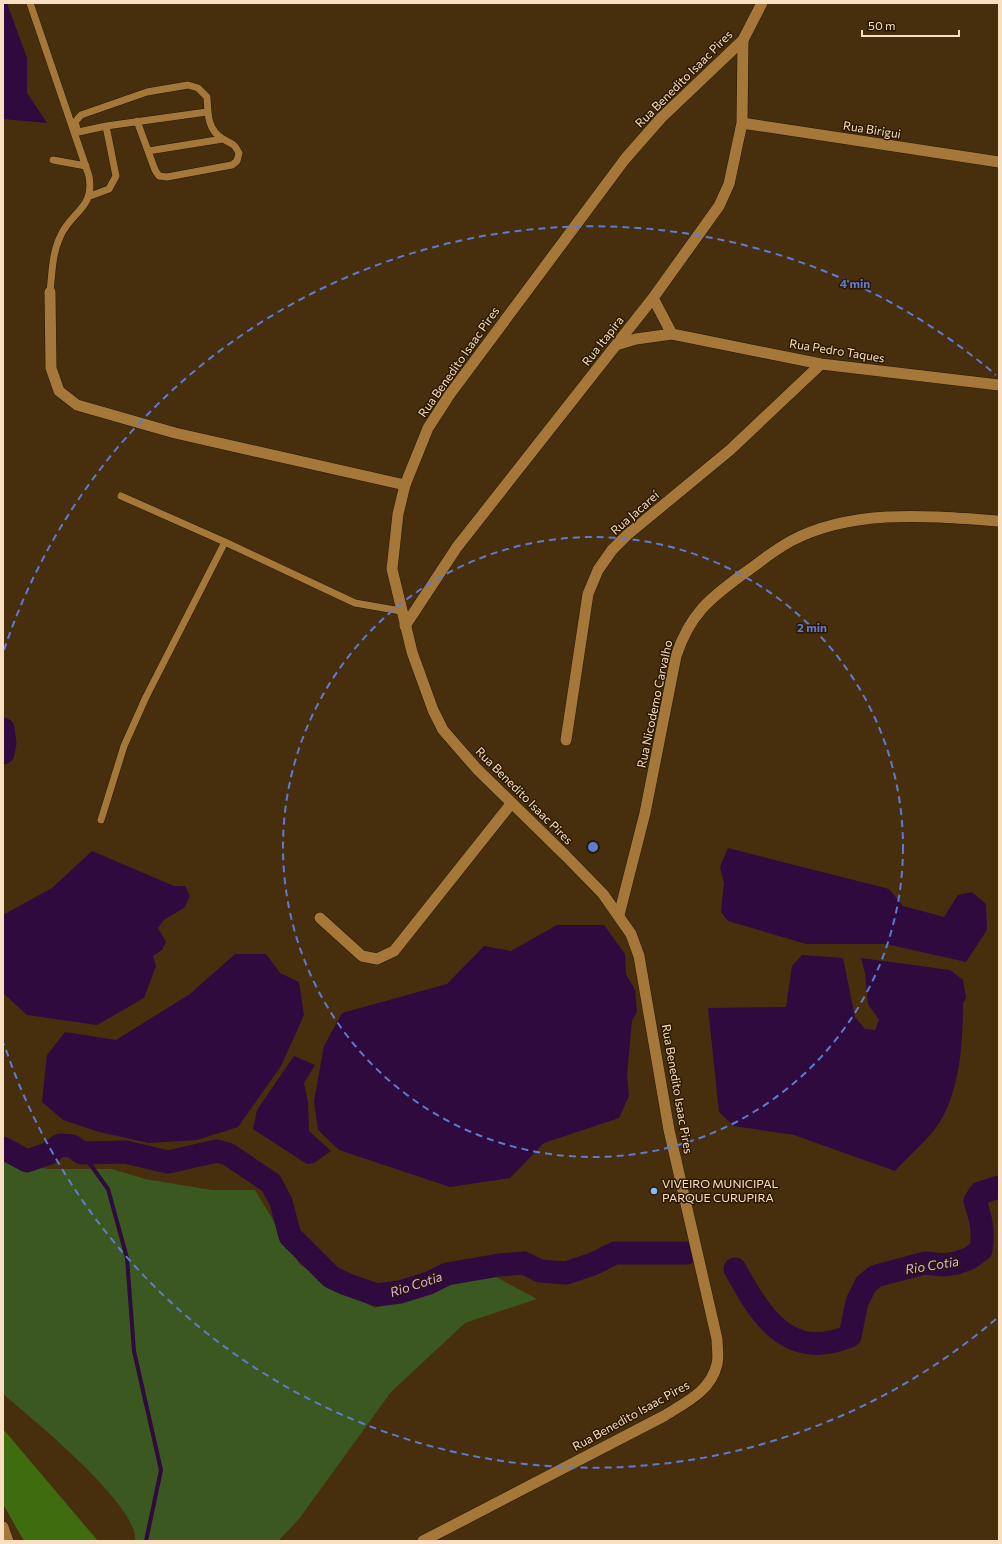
<svg xmlns="http://www.w3.org/2000/svg" width="1002" height="1544" font-family="Commissioner,sans-serif">
  <rect width="100%" height="100%" fill="#472f0e"/>
  <path fill="#3a581f" d="M3,1158L48,1169H112L145,1179L212,1190H255L300,1265L375,1308L481,1269L537,1299L465,1323L391,1392L299,1519L278,1541H135C140,1506 31,1418 3,1394Z"/>
  <path fill="#3f6c0e" d="M3,1429L98,1541H24L3,1504Z"/>
  <path fill="#2e0a3e" d="M3,3H7L27,58V93L47,123L3,119Z
    M728,848L889,889L903,906L944,917L958,895L972,892L986,904L987,930L966,962L886,944H806L728,921L721,912L724,883L720,867Z
    M92,851L174,886H185L190,896L184,908L164,920L158,928L166,942L162,950L153,956L156,966L144,998L97,1025L27,1015L3,993V915L52,888Z
    M557,925H604L625,954L626,974L635,990L637,1012L632,1021L627,1075L629,1096L619,1118L544,1143L510,1178L450,1187L339,1150L318,1130L314,1101L324,1046L342,1013L447,984L484,946L511,951Z
    M235,954H266L280,973L299,982L304,1015L281,1066L238,1127L197,1140L149,1143L99,1132L63,1120L42,1102L47,1055L65,1032L116,1040L190,994Z
    M802,955L843,958L855,1017L865,1029L875,1030L879,1020L868,1004L865,973L861,958L950,970L963,980L966,998L963,1003C963,1043 960,1096 935,1129C923,1144 908,1157 895,1171L794,1135L734,1126L719,1112L708,1008L786,1007L792,966Z
    M294,1056L315,1065L304,1083L308,1102L309,1131L331,1151L314,1163L307,1164L253,1129L257,1110Z"/>
  <g fill="none" stroke-linecap="round" stroke-linejoin="round">
    <path stroke="#2e0a3e" stroke-width="4" d="M82,1153L108,1189L127,1258L134,1351L161,1470L146,1541"/>
    <path stroke="#2e0a3e" stroke-width="23" d="M3,729L5,743L3,753
      M3,1148L27,1161L50,1153L60,1145L72,1146L82,1153L125,1152L168,1162L217,1151L228,1154L271,1183L281,1202L290,1236L331,1277L346,1284L377,1295L400,1292L429,1283L447,1274L499,1265L524,1263L540,1271L566,1273L593,1264L615,1253H686
      M735,1269C761,1316 788,1362 850,1336L857,1302L866,1284L876,1276L925,1263L943,1265L957,1263L970,1258L981,1250C984,1230 981,1219 975,1201L980,1193L999,1187"/>
    <defs>
      <path id="service" d="M30,3L89,176C95,209 71,211 60,237C52,254 52,274 50,292
        M78,132L75,122L81,115L147,92L188,85L198,88L207,97C208,113 207,130 223,139C232,144 234,143 239,153L237,161L232,165L167,177L159,176L155,170L137,121
        M74,133L106,126L207,112
        M148,151L223,139
        M53,160L86,166
        M90,196L109,189L116,176L106,126
        M121,496L225,542L355,603L401,611
        M101,820L124,746L146,697L225,542"/>
      <path id="minor" d="M742,123L999,162
        M50,292L51,368L59,391L77,405L175,433L405,485
        M653,298L672,334
        M616,345L636,339L672,334L821,364L999,385
        M405,626L457,547L653,298L719,206L729,184L742,123L743,40
        M566,740L588,594L598,570L612,550L627,535L730,450L821,364
        M619,915L645,813L676,656C690,614 709,599 743,574C759,563 774,550 791,541C853,508 931,516 999,521
        M320,918L362,956L377,959L394,951L511,804
        M3,1527L8,1541"/>
      <path id="tertiary" d="M423,1541L664,1416C686,1402 711,1391 717,1364C719,1357 717,1347 717,1339L669,1130L639,956L631,934L603,894L566,856L477,769L443,730L433,710L412,652L392,569L398,514L405,485L428,428L450,394L625,159L661,118L743,40L762,3"/>
    </defs>
    <use href="#service" stroke="#271906" stroke-width="8"/>
    <use href="#minor" stroke="#271906" stroke-width="12"/>
    <use href="#tertiary" stroke="#271906" stroke-width="12"/>
    <use href="#service" stroke="#a5783a" stroke-width="7"/>
    <use href="#minor" stroke="#a5783a" stroke-width="11"/>
    <use href="#tertiary" stroke="#a5783a" stroke-width="11"/>
  </g>
  <g fill="none" stroke="#5f7ad1" stroke-width="2" stroke-dasharray="7 5">
    <circle cx="593" cy="847" r="310"/>
    <path d="M996 1319A621 621 0 0 1 4 1044M4 650A621 621 0 0 1 996 375"/>
  </g>
  <circle fill="#85bbfb" stroke="#2a1800" stroke-width="1.5" cx="654" cy="1191" r="4"/>
  <g text-anchor="middle" stroke-width="3" stroke-linejoin="round" paint-order="stroke">
    <g font-size="12" fill="#f8dfc1" stroke="#2a1800">
      <text transform="translate(684 79) rotate(-45)" y="4">Rua Benedito Isaac Pires</text>
      <text transform="translate(872 130) rotate(9)" y="4">Rua Birigui</text>
      <text transform="translate(603 341) rotate(-52)" y="4">Rua Itapira</text>
      <text transform="translate(837 351) rotate(9)" y="4">Rua Pedro Taques</text>
      <text transform="translate(459 362) rotate(-55)" y="4">Rua Benedito Isaac Pires</text>
      <text transform="translate(635 513) rotate(-41)" y="4">Rua Jacareí</text>
      <text transform="translate(655 704) rotate(-78)" y="4">Rua Nicodemo Carvalho</text>
      <text transform="translate(524 796) rotate(45)" y="4">Rua Benedito Isaac Pires</text>
      <text transform="translate(677 1089) rotate(80)" y="4">Rua Benedito Isaac Pires</text>
      <text transform="translate(631 1416) rotate(-29)" y="4">Rua Benedito Isaac Pires</text>
    </g>
    <g font-size="12" fill="#f8dfc1" stroke="#2a1800" text-anchor="start">
      <text x="662" y="1188">VIVEIRO MUNICIPAL<tspan x="662" dy="14">PARQUE CURUPIRA</tspan></text>
    </g>
    <g font-size="13" font-style="italic" fill="#dbacf6" stroke="#2a1800">
      <text transform="translate(932 1265) rotate(-9)" y="5">Rio Cotia</text>
      <text transform="translate(416 1284) rotate(-18)" y="5">Rio Cotia</text>
    </g>
  </g>
  <circle cx="593" cy="847" r="6" fill="#5f7ad1" stroke="#2a1800" stroke-width="2"/>
  <g font-size="12" text-anchor="middle" font-weight="bold" fill="#5f7ad1" stroke="#2a1800" stroke-width="3" stroke-linejoin="round" paint-order="stroke">
    <text x="855" y="288">4 min</text>
    <text x="812" y="632">2 min</text>
  </g>
  <rect width="1002" height="1544" fill="none" stroke="#f8dfc1" stroke-width="8"/>
  <path d="M862 30v6h97v-6" fill="none" stroke="#f8dfc1" stroke-width="2"/>
  <text x="868" y="30" font-size="12" fill="#f8dfc1" stroke="#2a1800" stroke-width="3" paint-order="stroke">50 m</text>
</svg>
